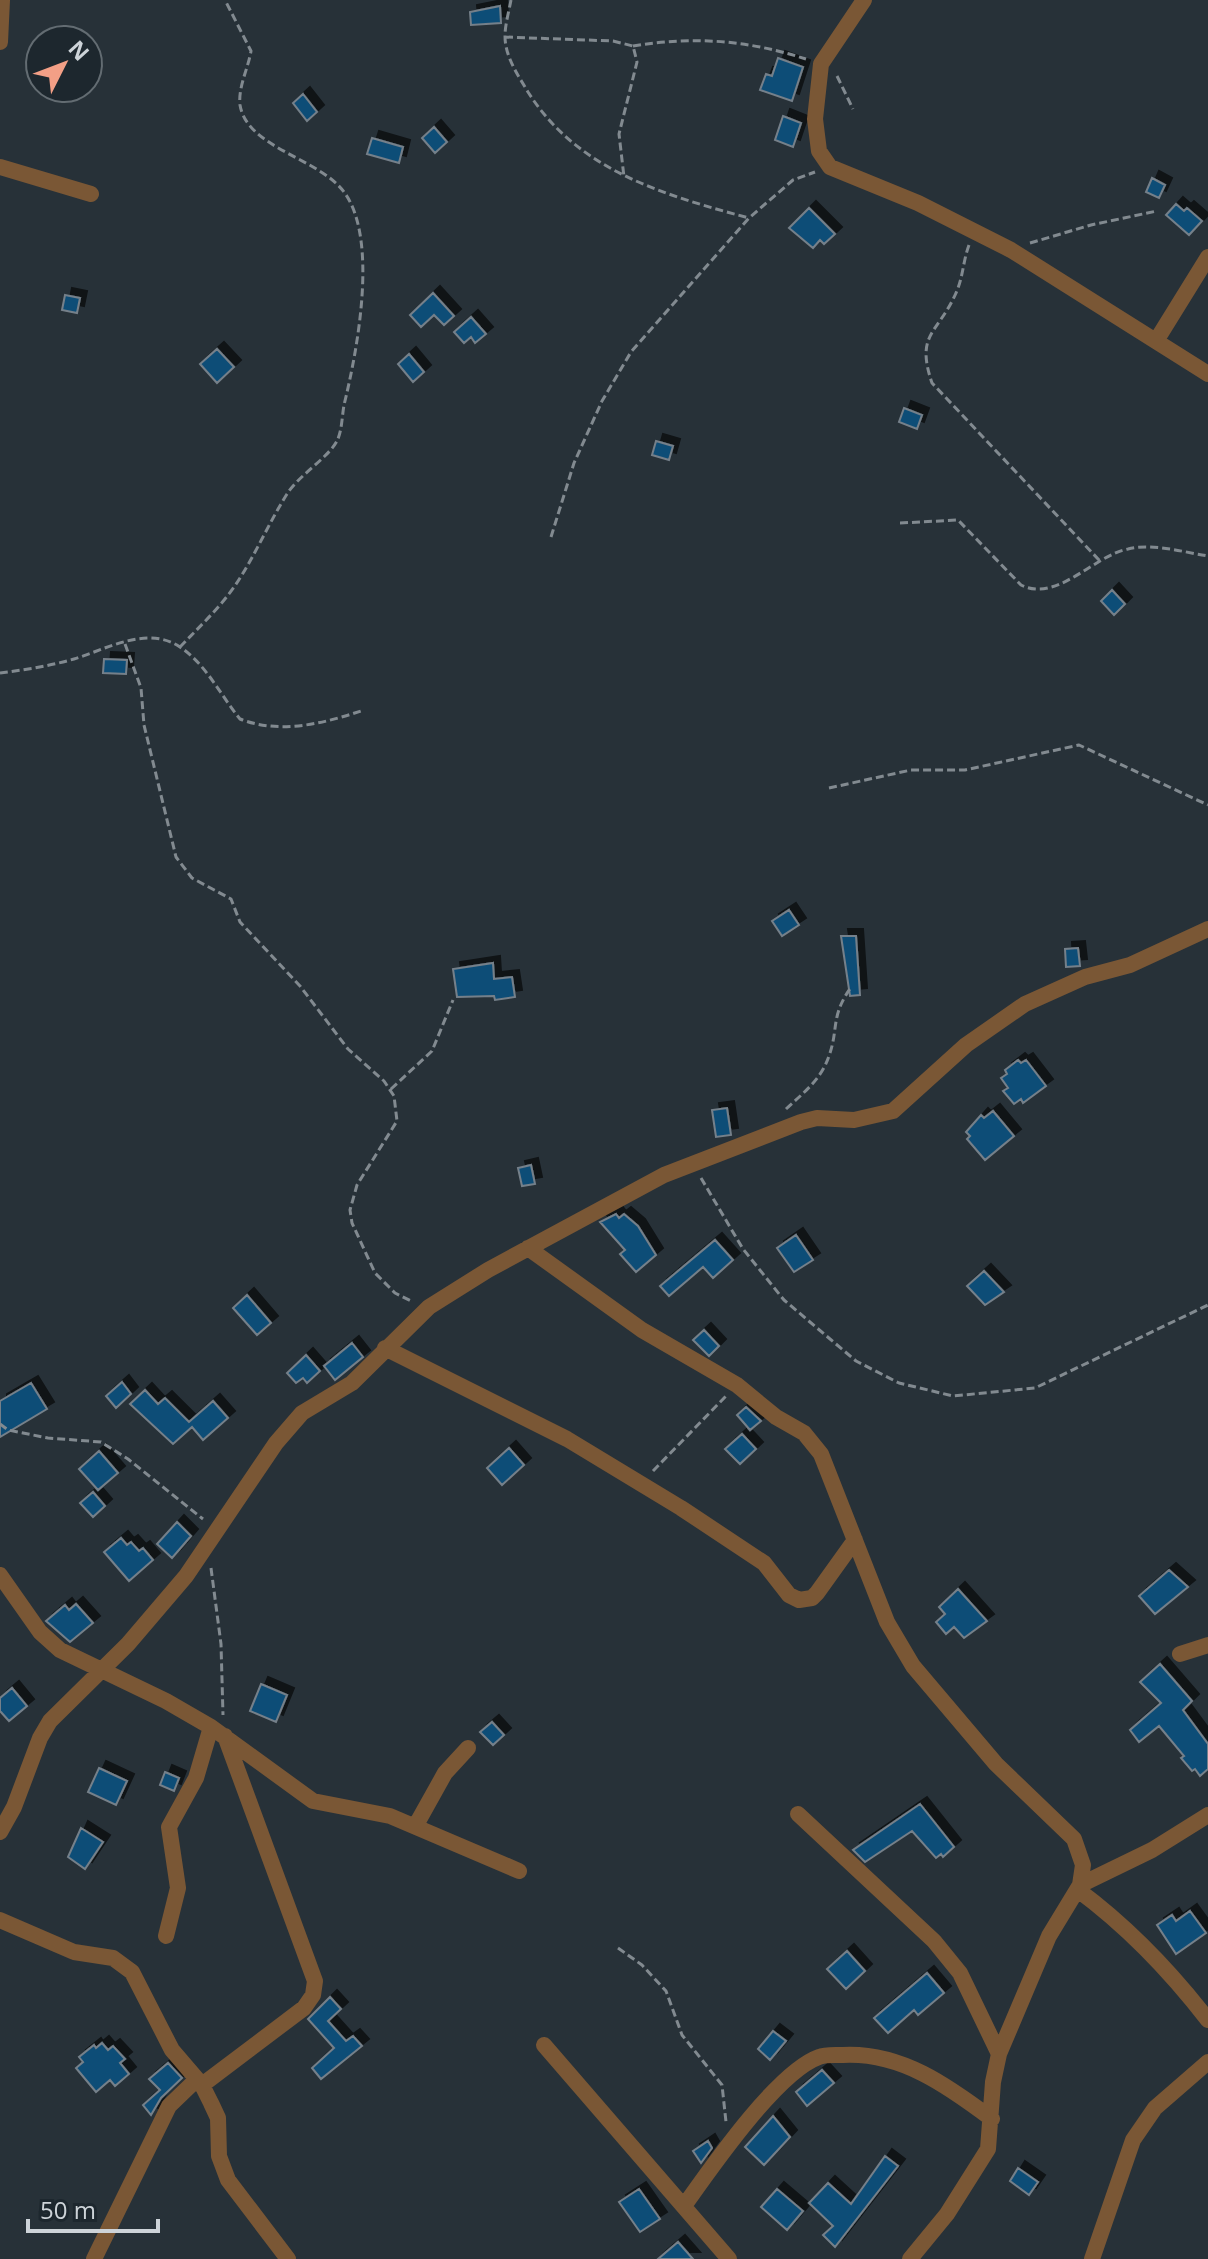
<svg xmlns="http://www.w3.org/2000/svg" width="1208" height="2259" font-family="'Open Sans',sans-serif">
  <defs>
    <filter id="shadow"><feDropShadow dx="7" dy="-7" stdDeviation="0" flood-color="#0009"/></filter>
  </defs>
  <rect width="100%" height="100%" fill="#273138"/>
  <path fill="#114e77" stroke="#75808a" stroke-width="2" filter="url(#shadow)" d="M500,6L501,23L471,25L470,12Z
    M778,58L803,67L792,101L760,90L766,74L772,76Z
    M303,94L317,112L307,121L293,103Z
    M783,116L801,123L793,147L775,140Z
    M434,127L447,142L435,153L422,138Z
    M372,138L403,147L399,163L367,154Z
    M1152,178L1165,185L1159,198L1146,192Z
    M1176,204L1184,211L1187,208L1202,221L1189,235L1166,215Z
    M809,208L835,234L824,244L820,240L813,248L789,228Z
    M433,293L454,316L444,325L434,315L421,327L410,315Z
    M65,295L80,298L77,313L62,310Z
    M471,317L486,334L475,343L471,337L464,343L454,332Z
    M217,349L234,367L217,383L200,364Z
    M409,354L424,372L413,382L398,364Z
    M904,408L922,415L917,429L899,422Z
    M656,441L673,446L669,460L652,455Z
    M1112,590L1125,604L1114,615L1101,601Z
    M104,659L127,660L126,674L103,673Z
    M789,910L799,925L782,936L772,921Z
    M841,936H856L860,995L850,996Z
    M1078,948L1080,966L1066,967L1065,949Z
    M493,963L494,979L512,977L515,997L495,1000L494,996L457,997L453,969Z
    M1018,1060L1021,1063L1026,1060L1046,1086L1023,1103L1021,1099L1014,1104L1003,1091L1008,1088L1001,1078L1007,1074L1005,1070Z
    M727,1108L731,1135L716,1137L712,1110Z
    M993,1111L1014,1136L985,1160L967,1139L970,1136L966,1132L981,1115L984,1118Z
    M531,1165L535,1184L522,1186L518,1168Z
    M616,1214L619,1218L624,1214L638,1226L656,1255L636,1272L620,1254L625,1250L600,1222Z
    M796,1235L813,1260L794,1272L777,1248Z
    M715,1240L733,1260L713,1278L703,1267L669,1296L660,1286Z
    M984,1271L1004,1292L985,1305L967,1286Z
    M247,1295L271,1323L257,1335L233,1308Z
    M704,1330L719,1346L709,1356L693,1340Z
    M352,1343L363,1357L335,1380L324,1366Z
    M306,1355L320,1371L307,1383L303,1378L296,1383L287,1373Z
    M122,1382L131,1394L116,1408L106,1396Z
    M31,1383L47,1409L0,1437V1401Z
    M145,1390L158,1404L165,1398L189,1422L213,1401L228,1418L203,1440L192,1427L173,1444L130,1404Z
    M746,1407L761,1421L750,1430L737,1415Z
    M742,1434L756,1449L740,1464L725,1449Z
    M509,1448L524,1465L502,1485L487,1468Z
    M99,1451L118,1473L98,1490L79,1469Z
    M93,1492L105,1506L93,1517L80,1503Z
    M177,1522L191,1536L172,1558L157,1544Z
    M121,1538L127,1545L131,1542L139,1551L143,1548L153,1560L129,1581L104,1552Z
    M1169,1570L1188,1587L1155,1614L1139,1596Z
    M958,1589L987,1621L964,1638L954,1627L946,1634L936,1622L945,1614L939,1607Z
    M76,1604L93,1623L70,1642L46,1621L65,1605L69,1610Z
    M1160,1664L1192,1701L1183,1710L1208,1744V1769L1200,1776L1195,1769L1192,1771L1181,1758L1184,1756L1159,1726L1139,1742L1130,1730L1161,1703L1140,1682Z
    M261,1684L287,1695L276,1722L250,1711Z
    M12,1688L27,1706L9,1721L0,1711V1698Z
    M492,1722L504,1735L493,1745L480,1732Z
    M99,1768L127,1781L116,1805L88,1792Z
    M165,1772L179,1778L174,1791L160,1785Z
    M920,1804L954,1847L943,1857L941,1854L936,1858L912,1831L865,1862L853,1850Z
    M81,1828L103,1842L85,1869L68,1857Z
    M1190,1911L1206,1933L1176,1954L1157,1925L1172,1915L1176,1921Z
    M847,1951L865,1971L846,1989L827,1969Z
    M927,1973L944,1993L918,2015L914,2010L888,2033L874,2018Z
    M330,1997L341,2009L328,2021L346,2041L353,2036L362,2046L321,2079L312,2068L334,2048L308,2019Z
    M773,2031L786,2041L770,2060L758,2049Z
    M102,2043L108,2050L113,2046L125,2059L120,2063L129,2074L115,2086L110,2080L96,2092L76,2068L83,2062L79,2057L94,2045L96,2048Z
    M168,2063L182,2078L161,2098L151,2115L143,2105L160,2090L149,2079Z
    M822,2070L834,2083L807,2106L796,2092Z
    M773,2116L790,2137L764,2165L745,2147Z
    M708,2141L712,2148L701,2163L693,2151Z
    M885,2156L898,2166L835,2247L823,2235L833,2226L809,2203L828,2183L851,2204Z
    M1018,2168L1038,2182L1029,2195L1010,2181Z
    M639,2189L660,2219L640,2232L619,2202Z
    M777,2189L803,2211L787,2230L761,2207Z
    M678,2242L693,2259H658Z"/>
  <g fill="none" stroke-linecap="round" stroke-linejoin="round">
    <path stroke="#828a90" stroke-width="3" stroke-dasharray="8 4" stroke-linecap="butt" d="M511,0C509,11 505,25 505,36C505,57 518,75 528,92C578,171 664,195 749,218
      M505,37L613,41L633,46L637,62L619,134L624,177
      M633,46C694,36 747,40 806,59
      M837,76L853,109
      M1030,243L1091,225L1157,211
      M969,245C963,261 963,278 956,293C938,334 915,333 932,383L1099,560
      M900,523L958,520L1021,585C1057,603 1093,556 1128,549C1153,543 1183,552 1208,556
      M551,537L574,463L602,401L631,352L749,218L793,180L815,172
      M125,644L141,688L144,725L176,857L192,878L231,899L240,922L300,986L348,1049L384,1081L394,1096L397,1121L357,1185L350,1210L352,1223L375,1273L395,1293L411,1301
      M180,647C201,625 224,604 240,578C257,551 270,521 287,494C299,475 328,458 337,441C342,431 342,416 344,405C357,352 379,239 344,192C319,158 247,148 240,105C238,87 248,69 251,51L225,0
      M0,673C24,670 50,666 74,659C107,649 147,625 180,647C206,664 221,696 240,719C281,735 325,723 364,710
      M829,788L911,770H965L1079,745L1208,805
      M391,1089L432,1051L453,1000
      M786,1109C803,1093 821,1080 829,1056C839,1028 830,1016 852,986
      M701,1178L743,1249L784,1300L856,1361L899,1383L953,1396L1035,1388L1208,1305
      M0,1424L8,1430L48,1438L101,1442L128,1459L203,1519
      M653,1471L726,1396
      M211,1568L221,1644L223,1715
      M618,1948L642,1965L666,1991L682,2035L722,2085L726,2122"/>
    <path stroke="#7a5735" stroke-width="16" d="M864,0L821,64L815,119L819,151L830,167L918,203L1011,250L1208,374
      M0,42L2,0
      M0,167L91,194
      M1156,341L1208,257
      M528,1248L642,1330L737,1385L776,1417L804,1433L821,1454L887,1622L913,1666L996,1764L1074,1839L1083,1865L1080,1885L1049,1936L999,2054L993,2082L988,2149L947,2214L910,2259
      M385,1348L567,1439L681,1508L764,1563L789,1595L799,1600L812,1598L817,1593L855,1540
      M0,1575L40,1632L60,1650L166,1701L211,1727L313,1801L390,1816L519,1871
      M1180,1654L1208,1645
      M798,1814L934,1941L960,1973L999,2054
      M416,1825L445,1773L468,1748
      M0,1832L14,1807L40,1738L50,1721L128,1644L186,1576L276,1443L302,1413L352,1383L429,1307L488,1270L664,1175L801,1122L817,1118L854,1120L893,1111L966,1045L1025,1004L1085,977L1130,965L1208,929
      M1080,1885L1152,1850L1208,1815
      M1078,1890C1128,1927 1170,1971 1208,2020
      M0,1920L74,1952L113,1958L132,1972L172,2050L202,2085L211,2103L218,2118L219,2156L228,2180L288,2259
      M166,1936L178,1888L169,1827L196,1778L211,1727
      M544,2045L729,2259
      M202,2085L304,2008L313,1995L315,1981L225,1736
      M684,2206C711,2168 777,2072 819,2057C826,2054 836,2055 843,2055C901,2052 948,2086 992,2119
      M94,2259L169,2106L196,2080
      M1092,2259L1133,2140L1155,2108L1208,2062"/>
  </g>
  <g transform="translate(64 64) rotate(48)"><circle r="38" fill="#1d272e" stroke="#636c72" stroke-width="2"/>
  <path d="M0-6L14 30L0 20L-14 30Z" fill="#f39f86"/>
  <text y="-12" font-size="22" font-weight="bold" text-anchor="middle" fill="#cdd3d8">N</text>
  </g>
  <path d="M28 2219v12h130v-12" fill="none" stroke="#cdd3d8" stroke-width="4"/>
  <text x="40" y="2219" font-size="24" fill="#cdd3d8" stroke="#1d272e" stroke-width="6" paint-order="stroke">50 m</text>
</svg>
